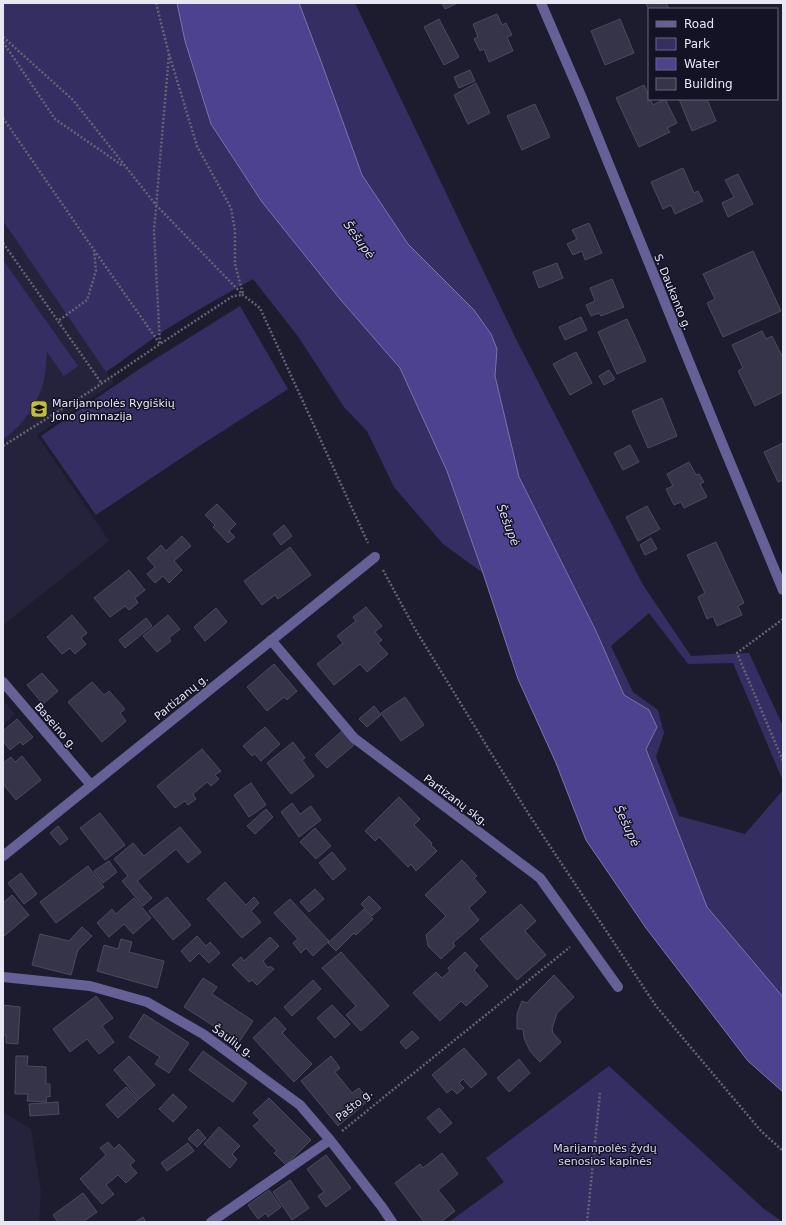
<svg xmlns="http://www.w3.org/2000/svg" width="786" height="1225" font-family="'DejaVu Sans',sans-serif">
  <rect width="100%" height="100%" fill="#1d1c2f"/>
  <path fill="#25233c" d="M3,221L114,383L37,435L109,541L3,625Z
    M3,700L15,714L3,725Z
    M3,1112L31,1129L41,1192L39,1222H3Z"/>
  <path fill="#352e62" d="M3,3H177L185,41L211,124L262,202L340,299L400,368L447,471L483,573L443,544L394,487L367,431L344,407L297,335L253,279L203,307L165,330L106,372L3,221Z
    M299,3H355L516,339L643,585L691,656L749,653L783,726V781L733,663L688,664L649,613L611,646L633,692L658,710L664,733L656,757L679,816L745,834L783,790V997L707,907L646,748L657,727L649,710L624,695L596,631L519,477L495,376L497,349L491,334L474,310L408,244L362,175L322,64Z
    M3,260L78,366L64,376L47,352C46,360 46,367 45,374C41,399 24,426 3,439Z
    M240,306L288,389L198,447L96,515L41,436L144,366Z
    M609,1066L764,1209L783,1222H449L504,1182L486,1158Z"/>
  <path fill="#4d4290" stroke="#7b74ae" d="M177,3H299L322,64L362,175L408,244L474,310L491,334L497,349L495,376L519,477L596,631L624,695L649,710L657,727L646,749L707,907L783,997V1092L748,1061L646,928L586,840L556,763L518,679L483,573L447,471L400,368L340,299L262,202L211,124L185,41Z"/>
  <path fill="#353448" stroke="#4b4a60" d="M442,3H458L445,9Z
    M646,3H666L669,9H649V11Z
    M497,14L502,25L506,23L512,35L507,37L513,51L489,62L484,49L480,51L474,39L478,37L473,24Z
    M439,19L459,57L444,65L424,27Z
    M620,19L634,53L605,65L591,31Z
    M470,70L475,81L459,88L454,77Z
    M476,83L490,113L468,124L454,95Z
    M644,85L649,96V99H650L653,105L665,99L677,123L667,128L670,132L639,147L616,98Z
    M679,99H707L716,121L692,131Z
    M535,104L550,137L522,150L507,116Z
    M683,168L694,193L698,191L703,201L675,214L671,205L663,209L651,182Z
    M738,174L753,204L728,217L722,203L734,197L725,180Z
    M589,223L602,253L585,260L582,251L573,255L567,244L577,239L572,230Z
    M753,251L781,311L723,337L707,303L715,299L703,274Z
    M557,263L563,278L539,288L533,272Z
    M612,279L624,307L601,316L599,313L591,316L586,305L595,301L590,288Z
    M581,317L587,330L565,340L559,327Z
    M627,319L646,361L617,374L598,332Z
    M762,331L766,339L772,336L783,358V392L755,406L738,371L743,368L732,345Z
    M576,352L592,383L570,395L553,364Z
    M609,370L615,379L604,385L599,376Z
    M662,398L677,436L648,448L632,411Z
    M783,443V480L778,482L764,452Z
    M630,445L639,462L623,470L614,453Z
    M689,462L696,475L699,474L704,482L700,484L707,497L684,508L681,502L674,505L666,489L673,486L667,474Z
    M217,504L236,524L229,531L235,537L228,543L213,527L215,525L205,515Z
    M647,506L660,529L638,541L626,517Z
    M284,525L292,536L281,545L273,534Z
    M182,536L191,546L174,561L182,570L169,583L163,576L155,583L147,574L155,567L147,558L161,545L166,551Z
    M651,538L657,549L645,555L640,545Z
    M716,542L744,603L738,606L742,615L717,626L713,616L707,619L698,597L705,593L687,555Z
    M290,547L311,575L278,599L275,595L262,605L244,581Z
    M129,570L145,590L135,598L138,603L129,610L125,606L110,617L94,598Z
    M366,607L382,626L375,632L382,640L378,643L388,654L367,672L360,664L334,685L317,664L343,643L337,636L356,621L353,617Z
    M216,608L227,622L205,641L194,627Z
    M72,615L87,633L81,638L86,644L75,654L70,648L62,654L47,637Z
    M168,615L180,629L169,638L171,641L157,652L143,636Z
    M146,618L152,626L125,648L119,640Z
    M274,664L297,691L287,700L284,697L267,711L247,687Z
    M42,673L58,691L43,704L27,685Z
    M92,682L104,695L109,691L125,709L120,713L126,721L102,742L68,702Z
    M405,697L424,725L401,741L381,713Z
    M374,706L381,715L367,727L359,719Z
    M17,719L33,737L23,745L20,742L10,750L3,741V731Z
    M265,727L280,744L261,761L255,754L252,756L243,746Z
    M342,731L354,745L327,768L315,755Z
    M293,742L305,758L302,760L314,776L291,794L267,763Z
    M202,749L221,771L215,775L219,779L211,786L207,782L193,794L196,799L188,805L185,801L175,808L157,786Z
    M22,756L41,780L16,800L3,784V763L11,757L15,762Z
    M251,783L266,805L249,817L234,795Z
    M399,797L420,819L414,825L432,843L431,845L437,851L416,871L411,864L408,867L379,837L375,841L365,831Z
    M292,803L300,814L311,806L321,820L299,837L281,812Z
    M266,809L273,817L255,834L247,826Z
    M100,813L125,845L105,860L80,828Z
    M58,826L68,839L60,845L50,833Z
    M180,827L201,852L188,863L176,849L137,881L152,898L143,906L122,881L128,876L114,859L133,843L144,856Z
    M315,828L331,846L316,859L300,842Z
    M332,852L346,869L333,880L319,863Z
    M462,860L477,876L474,878L486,892L469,908L479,920L453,943L455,946L441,959L428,946L426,935L446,916L425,895Z
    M109,861L117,872L103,883L94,871Z
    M88,866L104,887L56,923L40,902Z
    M21,873L37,894L24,904L8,883Z
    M225,882L246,905L254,897L259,903L251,911L261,922L242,938L207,899Z
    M315,889L324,899L309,912L300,902Z
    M12,895L29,915L3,937V903Z
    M369,896L381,908L372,916L361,904Z
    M167,897L191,925L173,940L149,911Z
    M134,898L151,918L133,934L124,924L109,937L97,923L112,909L116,914Z
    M290,899L329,941L313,956L306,948L301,953L293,943L298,939L274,913Z
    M521,904L536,921L525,931L546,955L517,980L480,939Z
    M364,909L373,919L356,935L354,933L336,951L328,943Z
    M82,927L92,936L78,950L71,975L32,965L40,934L69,941Z
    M197,936L206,946L210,942L220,953L209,963L199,953L190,962L181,951Z
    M270,937L279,946L263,961L268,968L270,966L274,969L257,985L252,980L249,982L232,965L241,957L244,961Z
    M121,939L132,942L129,952L164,961L157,988L97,971L104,945L118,949Z
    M341,952L389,1006L361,1031L346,1015L356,1006L322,968Z
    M465,952L478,966L474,970L488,986L466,1006L461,1001L440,1021L413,993L436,972L442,978L450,971L448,968Z
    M554,975L574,997L557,1013L552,1029L553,1033L561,1042L540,1062L530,1051L524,1038L523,1029H517V1014L522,1001L527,1003L534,995Z
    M203,978L217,987L212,994L253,1021L239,1042L184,1007Z
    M313,980L321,989L292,1016L284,1007Z
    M96,996L113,1018L102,1026L114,1042L99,1054L87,1039L70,1052L53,1029Z
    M3,1005L20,1007L18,1044L6,1043V1035H3Z
    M332,1005L350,1024L335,1038L317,1018Z
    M144,1014L189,1043L169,1073L155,1064L160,1057L129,1037Z
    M275,1017L286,1029L282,1033L312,1064L294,1082L253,1038Z
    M412,1031L419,1038L406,1049L400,1042Z
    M464,1048L487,1074L471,1088L463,1079L459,1083L464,1088L457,1094L452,1089L447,1093L432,1075Z
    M203,1051L247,1083L233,1102L189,1070Z
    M16,1056H28L27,1066L46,1067V1084H50V1097L47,1096L46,1102L27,1101L28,1094H15Z
    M129,1056L155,1085L139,1099L114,1070Z
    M331,1056L340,1068L335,1072L352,1093L359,1088L369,1100L338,1126L301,1081Z
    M519,1059L530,1073L509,1092L497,1078Z
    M126,1087L138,1100L118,1118L106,1105Z
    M173,1094L187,1107L173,1122L159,1109Z
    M269,1098L311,1140L286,1165L274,1153L277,1151L253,1126L260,1120L253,1113Z
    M58,1102L59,1114L30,1116L29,1104Z
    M439,1108L452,1123L440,1133L427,1118Z
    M219,1127L240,1146L232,1154L237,1159L230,1168L204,1144Z
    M198,1129L206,1138L197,1147L188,1139Z
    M108,1142L114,1149L119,1144L135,1161L130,1165L137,1173L126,1183L118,1175L106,1185L114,1194L102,1204L80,1179L106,1155L100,1148Z
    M188,1143L194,1151L167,1171L161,1163Z
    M442,1153L458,1174L438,1190L455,1211L441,1222H424L395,1183L420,1164L423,1168Z
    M326,1155L351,1188L326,1207L318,1196L324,1192L307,1169Z
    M290,1180L309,1208L292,1220L273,1192Z
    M269,1190L281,1207L268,1217L266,1213L258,1219L248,1205Z
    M83,1193L97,1212L83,1222H58L53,1215Z
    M143,1217L146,1222H135Z"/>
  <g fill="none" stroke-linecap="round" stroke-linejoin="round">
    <path stroke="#646374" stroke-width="2.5" stroke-dasharray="2 2" stroke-linecap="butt" d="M156,3L169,54L197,146L231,208L235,231V264L243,294
      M3,37L73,100L156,205L243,295L260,308L368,543
      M3,42L55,119L123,166
      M3,118L94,250L96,271L87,300L58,321L102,384
      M3,243L58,321
      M94,250L160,344L233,296L242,295
      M3,446L89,392L160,344L154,231L169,54
      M383,570L415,629L526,810L656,1006L761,1131L783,1151
      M783,619L737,653L783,761
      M342,1131L570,947
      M587,1222L600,1093"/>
    <path stroke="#656196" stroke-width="10" d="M541,3L582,98L722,443L783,590
      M271,640L354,738L540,878L618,987
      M3,682L91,785
      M3,856L375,557
      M3,977L90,986L147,1002L203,1034L300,1105L330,1140L382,1207L392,1222
      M211,1222L330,1140"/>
  </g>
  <defs>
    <symbol id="school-square" viewBox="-11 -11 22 22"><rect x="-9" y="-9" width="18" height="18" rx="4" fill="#c3bd3e" stroke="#141225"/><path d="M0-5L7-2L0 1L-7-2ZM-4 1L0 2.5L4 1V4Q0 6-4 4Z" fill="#111"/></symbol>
  </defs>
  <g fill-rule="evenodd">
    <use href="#school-square" x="29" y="399" width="20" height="20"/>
  </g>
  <g text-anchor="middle" stroke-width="3" stroke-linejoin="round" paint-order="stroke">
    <g font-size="11" fill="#e7e7f4" stroke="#141225">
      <text transform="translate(673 292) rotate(68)" y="4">S. Daukanto g.</text>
      <text transform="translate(181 697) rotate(-39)" y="4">Partizanų g.</text>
      <text transform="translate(56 726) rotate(49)" y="4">Baseino g.</text>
      <text transform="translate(456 800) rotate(37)" y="4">Partizanų skg.</text>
      <text transform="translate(233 1041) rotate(36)" y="4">Šaulių g.</text>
      <text transform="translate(354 1105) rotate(-39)" y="4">Pašto g.</text>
    </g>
    <g font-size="11" fill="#e7e7f4" stroke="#141225" text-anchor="start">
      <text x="52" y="407">Marijampolės Rygiškių<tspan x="52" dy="13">Jono gimnazija</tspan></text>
    </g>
    <g font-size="11" fill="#dad9f0" stroke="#141225">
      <text x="605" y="1152">Marijampolės žydų<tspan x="605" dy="13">senosios kapinės</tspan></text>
    </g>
    <g font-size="12" font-style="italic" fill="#d9d9ef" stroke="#141225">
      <text transform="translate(359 240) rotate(54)" y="4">Šešupė</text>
      <text transform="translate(508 525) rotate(69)" y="4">Šešupė</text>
      <text transform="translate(627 826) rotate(65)" y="4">Šešupė</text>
    </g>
  </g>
  <rect width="786" height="1225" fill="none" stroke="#e7e7f4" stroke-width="8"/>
  <rect x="648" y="8" width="130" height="92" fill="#141225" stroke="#686778"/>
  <rect x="656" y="21" width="20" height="6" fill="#656196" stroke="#686778"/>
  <text x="684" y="28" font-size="12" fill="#e7e7f4">Road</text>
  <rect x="656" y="38" width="20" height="12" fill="#352e62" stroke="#686778"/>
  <text x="684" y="48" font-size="12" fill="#e7e7f4">Park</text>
  <rect x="656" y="58" width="20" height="12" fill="#4d4290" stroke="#686778"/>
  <text x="684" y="68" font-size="12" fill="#e7e7f4">Water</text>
  <rect x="656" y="78" width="20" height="12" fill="#353448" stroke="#686778"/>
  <text x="684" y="88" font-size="12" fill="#e7e7f4">Building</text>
</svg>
